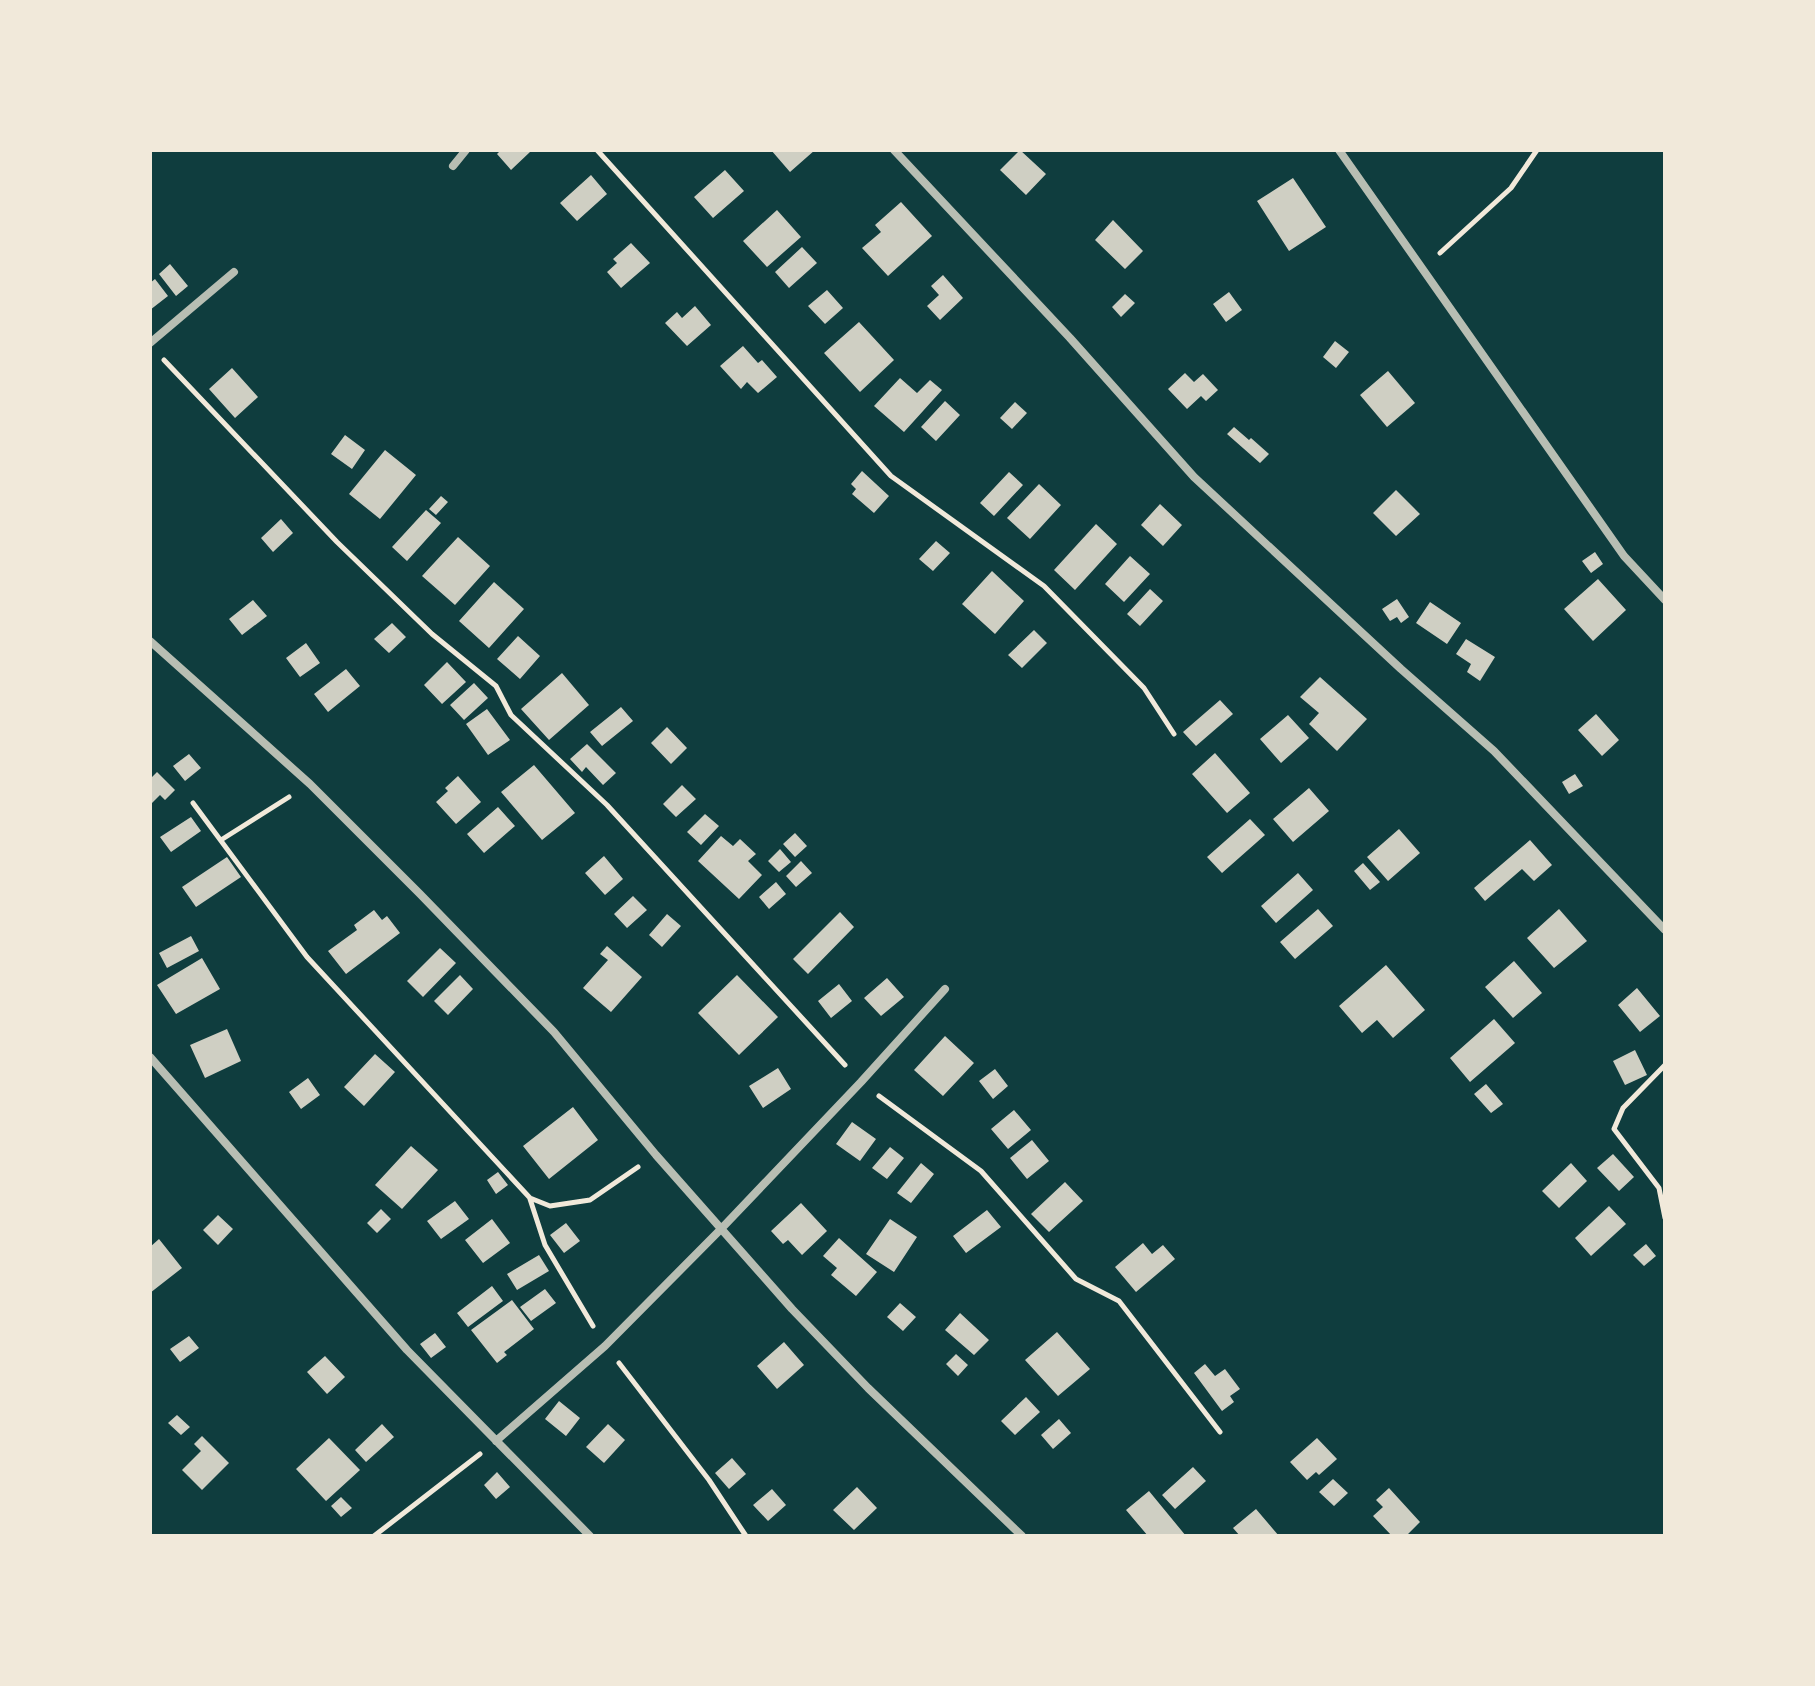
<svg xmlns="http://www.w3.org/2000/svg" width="1815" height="1686" font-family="Ubuntu,sans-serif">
  <rect width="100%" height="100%" fill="#0f3d3e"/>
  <path fill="#cfcfc3" d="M501,150H528L530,152L511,170L497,154Z
    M771,150H815L790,172Z
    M1020,150L1046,174L1026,195L1000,170Z
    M725,170L744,191L713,218L694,197Z
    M591,175L607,194L577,221L560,203Z
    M1293,178L1326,227L1289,251L1257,201Z
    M901,202L932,236L888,276L862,248L881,232L875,225Z
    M777,210L801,237L767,267L743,241Z
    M1113,220L1143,251L1125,269L1095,240Z
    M631,243L650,263L621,288L607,272L617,263L613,259Z
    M802,247L817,263L789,288L775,272Z
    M170,264L188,286L176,296L159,274Z
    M943,275L963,298L940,320L927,306L939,295L931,286Z
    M155,279L168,296L150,310V283Z
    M827,290L843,308L825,324L808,306Z
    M1229,292L1242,310L1226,322L1213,304Z
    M1125,294L1135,303L1121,317L1112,307Z
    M695,306L711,325L687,346L665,323L677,312L682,318Z
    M859,322L894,360L860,392L824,353Z
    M1335,341L1349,352L1336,368L1323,357Z
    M743,346L758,363L762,360L777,377L758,393L747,382L741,389L720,366Z
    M232,368L258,397L235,418L209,389Z
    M1388,371L1415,403L1387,427L1360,395Z
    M1185,373L1194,382L1203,374L1218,390L1206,401L1201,396L1187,409L1168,389Z
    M900,378L917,393L930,380L942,390L904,432L874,406Z
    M945,401L960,415L936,441L921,427Z
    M1015,402L1027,413L1012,429L1000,418Z
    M1234,427L1249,440L1251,438L1269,454L1260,463L1227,434Z
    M345,435L365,450L352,469L331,454Z
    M385,450L416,475L380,519L349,494Z
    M862,471L889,496L874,513L852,494L856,489L851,484Z
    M1009,472L1023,485L994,516L980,503Z
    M1039,484L1061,505L1030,539L1007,518Z
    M1396,490L1420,514L1396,536L1373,513Z
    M441,496L448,502L436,515L429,509Z
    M1160,504L1182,525L1163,546L1141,525Z
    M426,510L441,523L407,561L392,547Z
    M281,519L293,533L273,552L261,538Z
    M1096,524L1117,544L1075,590L1054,570Z
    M458,537L490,566L455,605L422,576Z
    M936,541L950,553L933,571L919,559Z
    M1595,552L1603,564L1591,573L1582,561Z
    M1130,556L1150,574L1124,602L1105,584Z
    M992,571L1024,601L995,634L962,604Z
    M1598,579L1626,610L1593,641L1564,609Z
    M494,582L524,609L489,648L459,621Z
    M1150,589L1163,601L1140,626L1127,614Z
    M1397,599L1409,617L1401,623L1397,617L1390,621L1382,609Z
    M253,600L267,616L242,635L229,619Z
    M1430,602L1461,623L1447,644L1416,623Z
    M392,623L406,637L389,653L374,639Z
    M1034,630L1047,643L1022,668L1008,655Z
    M518,636L540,656L520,679L497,659Z
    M1466,639L1495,657L1480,681L1467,672L1471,664L1456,654Z
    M306,643L320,663L300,677L286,658Z
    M447,662L466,682L442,704L424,685Z
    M346,669L360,686L328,712L314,694Z
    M562,673L589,705L549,740L521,709Z
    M1320,677L1367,719L1337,751L1309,724L1319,713L1300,697Z
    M474,683L488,698L464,720L450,705Z
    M1220,700L1233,714L1196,746L1183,732Z
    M621,707L633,721L602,746L590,732Z
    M487,709L510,740L488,755L466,724Z
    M1596,714L1619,740L1602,756L1578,730Z
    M1288,715L1309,738L1281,763L1260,739Z
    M667,727L687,748L671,764L651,743Z
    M587,744L616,773L603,785L586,767L582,772L570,759Z
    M1215,753L1250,793L1227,813L1192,774Z
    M189,754L201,768L185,781L173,766Z
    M534,765L575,813L542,840L501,792Z
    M157,772L175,790L165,800L160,795L152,803L150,800V779Z
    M1575,774L1583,786L1569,794L1562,782Z
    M458,776L481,802L456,824L436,802L448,791L445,788Z
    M682,785L696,799L676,817L663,804Z
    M1309,788L1329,811L1293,842L1273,819Z
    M498,807L515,826L484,853L467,834Z
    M705,814L719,826L701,845L687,832Z
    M191,817L201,831L171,852L160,837Z
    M1250,819L1265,835L1222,873L1207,857Z
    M1399,829L1420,853L1388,881L1367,857Z
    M795,833L807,846L795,857L783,844Z
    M721,836L733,846L740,839L756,854L748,861L762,875L739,899L698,861Z
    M1530,840L1552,865L1534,881L1522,869L1485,901L1474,888Z
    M780,849L791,862L779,872L768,861Z
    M604,856L623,879L605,895L585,873Z
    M227,857L241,877L196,907L182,887Z
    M801,861L812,873L796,887L786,876Z
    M1363,863L1380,882L1370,890L1354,871Z
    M1298,873L1313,890L1276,923L1261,906Z
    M776,882L786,894L769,909L759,897Z
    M633,896L647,910L627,928L614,914Z
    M1318,909L1333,926L1295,959L1280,942Z
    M1559,909L1587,941L1554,968L1527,938Z
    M374,910L382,920L387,916L400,933L346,974L328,951L357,930L354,925Z
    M840,912L854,927L808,974L793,959Z
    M667,914L681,926L662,947L649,935Z
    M191,936L199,951L167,968L159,953Z
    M607,946L642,977L611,1012L583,988L608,960L600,954Z
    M440,948L456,963L423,997L407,981Z
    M202,958L220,989L176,1014L157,985Z
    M1514,961L1542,993L1513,1018L1485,987Z
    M1386,965L1425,1010L1393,1038L1377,1020L1362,1033L1339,1006Z
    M460,975L473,989L448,1015L434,1001Z
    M737,975L778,1017L739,1055L698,1013Z
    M887,978L904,997L881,1016L864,998Z
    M839,984L852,1001L831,1018L818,1001Z
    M1637,988L1660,1016L1640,1032L1618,1005Z
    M1494,1019L1515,1043L1470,1082L1450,1058Z
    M227,1029L241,1061L205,1078L190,1045Z
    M945,1036L974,1063L943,1096L914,1070Z
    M1635,1050L1647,1075L1625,1085L1613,1061Z
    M375,1054L395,1072L364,1106L344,1087Z
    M778,1068L791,1089L763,1108L749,1086Z
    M995,1069L1008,1086L993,1099L979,1081Z
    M308,1078L320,1095L301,1109L289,1092Z
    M1486,1084L1503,1104L1491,1113L1474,1094Z
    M573,1107L598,1140L549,1179L523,1146Z
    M1014,1110L1031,1130L1008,1149L991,1129Z
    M852,1122L876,1139L860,1161L836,1144Z
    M1032,1140L1049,1161L1027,1179L1010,1158Z
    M411,1146L438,1170L402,1209L375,1185Z
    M890,1147L904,1158L887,1179L872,1168Z
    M1613,1154L1634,1177L1619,1191L1597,1168Z
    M921,1163L934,1174L911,1203L897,1193Z
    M1571,1163L1587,1181L1559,1208L1542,1191Z
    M498,1172L508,1185L496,1194L487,1180Z
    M1065,1182L1083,1201L1049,1232L1031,1214Z
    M455,1201L469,1219L441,1239L427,1221Z
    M801,1203L827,1231L802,1255L788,1240L783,1244L771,1231Z
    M1609,1206L1626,1224L1591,1256L1575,1238Z
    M381,1209L391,1219L377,1233L367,1223Z
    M987,1210L1001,1227L966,1253L953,1236Z
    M218,1215L233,1229L218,1245L203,1230Z
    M492,1219L510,1243L483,1263L465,1240Z
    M890,1219L917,1237L894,1272L866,1254Z
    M566,1223L580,1241L564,1253L550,1235Z
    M839,1238L877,1272L856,1296L831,1275L837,1268L823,1256Z
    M159,1239L182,1268L150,1293V1247Z
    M1143,1243L1152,1254L1163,1245L1175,1259L1136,1292L1115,1267Z
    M1646,1244L1656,1256L1644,1266L1633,1255Z
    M539,1255L549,1271L517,1290L507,1274Z
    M492,1286L503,1301L468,1327L457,1313Z
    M545,1289L556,1303L531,1321L520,1307Z
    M512,1300L534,1329L504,1352L507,1355L497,1363L471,1330Z
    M900,1303L916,1317L903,1331L887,1317Z
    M960,1313L989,1340L974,1355L945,1330Z
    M1057,1332L1090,1369L1058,1396L1025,1360Z
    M435,1333L446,1347L431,1358L420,1344Z
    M189,1336L199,1348L180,1362L170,1349Z
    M784,1342L804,1365L777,1389L757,1366Z
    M956,1354L968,1365L958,1376L946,1364Z
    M325,1356L345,1377L327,1394L307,1372Z
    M1205,1364L1215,1376L1225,1369L1240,1389L1230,1396L1234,1402L1222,1411L1194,1373Z
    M1026,1397L1040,1412L1015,1435L1001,1421Z
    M559,1401L580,1418L566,1436L545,1419Z
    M177,1415L190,1427L181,1435L168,1423Z
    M1059,1419L1071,1433L1053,1449L1041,1435Z
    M382,1424L394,1437L366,1462L355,1450Z
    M608,1424L625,1440L604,1463L586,1447Z
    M202,1436L229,1463L202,1490L182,1470L201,1451L194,1444Z
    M329,1438L360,1470L326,1501L296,1469Z
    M1317,1438L1337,1459L1319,1475L1316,1472L1307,1480L1290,1462Z
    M732,1458L746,1474L729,1489L715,1473Z
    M1193,1467L1206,1481L1175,1509L1162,1495Z
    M497,1472L510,1487L496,1499L484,1485Z
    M1333,1479L1348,1493L1334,1506L1319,1492Z
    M857,1487L877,1508L854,1530L833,1510Z
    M1389,1488L1420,1522L1406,1536H1392L1373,1516L1383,1507L1376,1500Z
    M772,1489L786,1505L768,1521L753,1505Z
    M1149,1491L1186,1536H1148L1126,1510Z
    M341,1497L352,1508L341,1517L331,1506Z
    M1256,1509L1279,1536H1240L1233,1528Z"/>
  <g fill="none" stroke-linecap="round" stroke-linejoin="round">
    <path stroke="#f1e9da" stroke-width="5" d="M597,150L891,476L1044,586L1144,688L1174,734
      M1440,253L1511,188L1537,150
      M164,360L337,542L432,634L496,686L511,715L607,805L845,1065
      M193,803L307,957L530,1198L550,1206L590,1200L638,1167
      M221,840L289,797
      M1665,1065L1623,1108L1614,1129L1659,1188L1665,1218
      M879,1096L981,1171L1076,1279L1119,1301L1220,1432
      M530,1199L545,1245L593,1326
      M619,1363L709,1480L746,1536
      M374,1536L480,1454"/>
    <path stroke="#b8beb3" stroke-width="8" d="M894,150L1070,338L1194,477L1401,669L1494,751L1665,930
      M1339,150L1624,556L1665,600
      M453,166L466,150
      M150,343L234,272
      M150,641L310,784L420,894L554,1032L656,1155L792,1309L868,1388L1022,1536
      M150,1057L407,1350L590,1536
      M496,1441L605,1346L721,1229L861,1082L945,989"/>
  </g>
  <rect width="1815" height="1686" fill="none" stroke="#f1e9da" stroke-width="304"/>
</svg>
